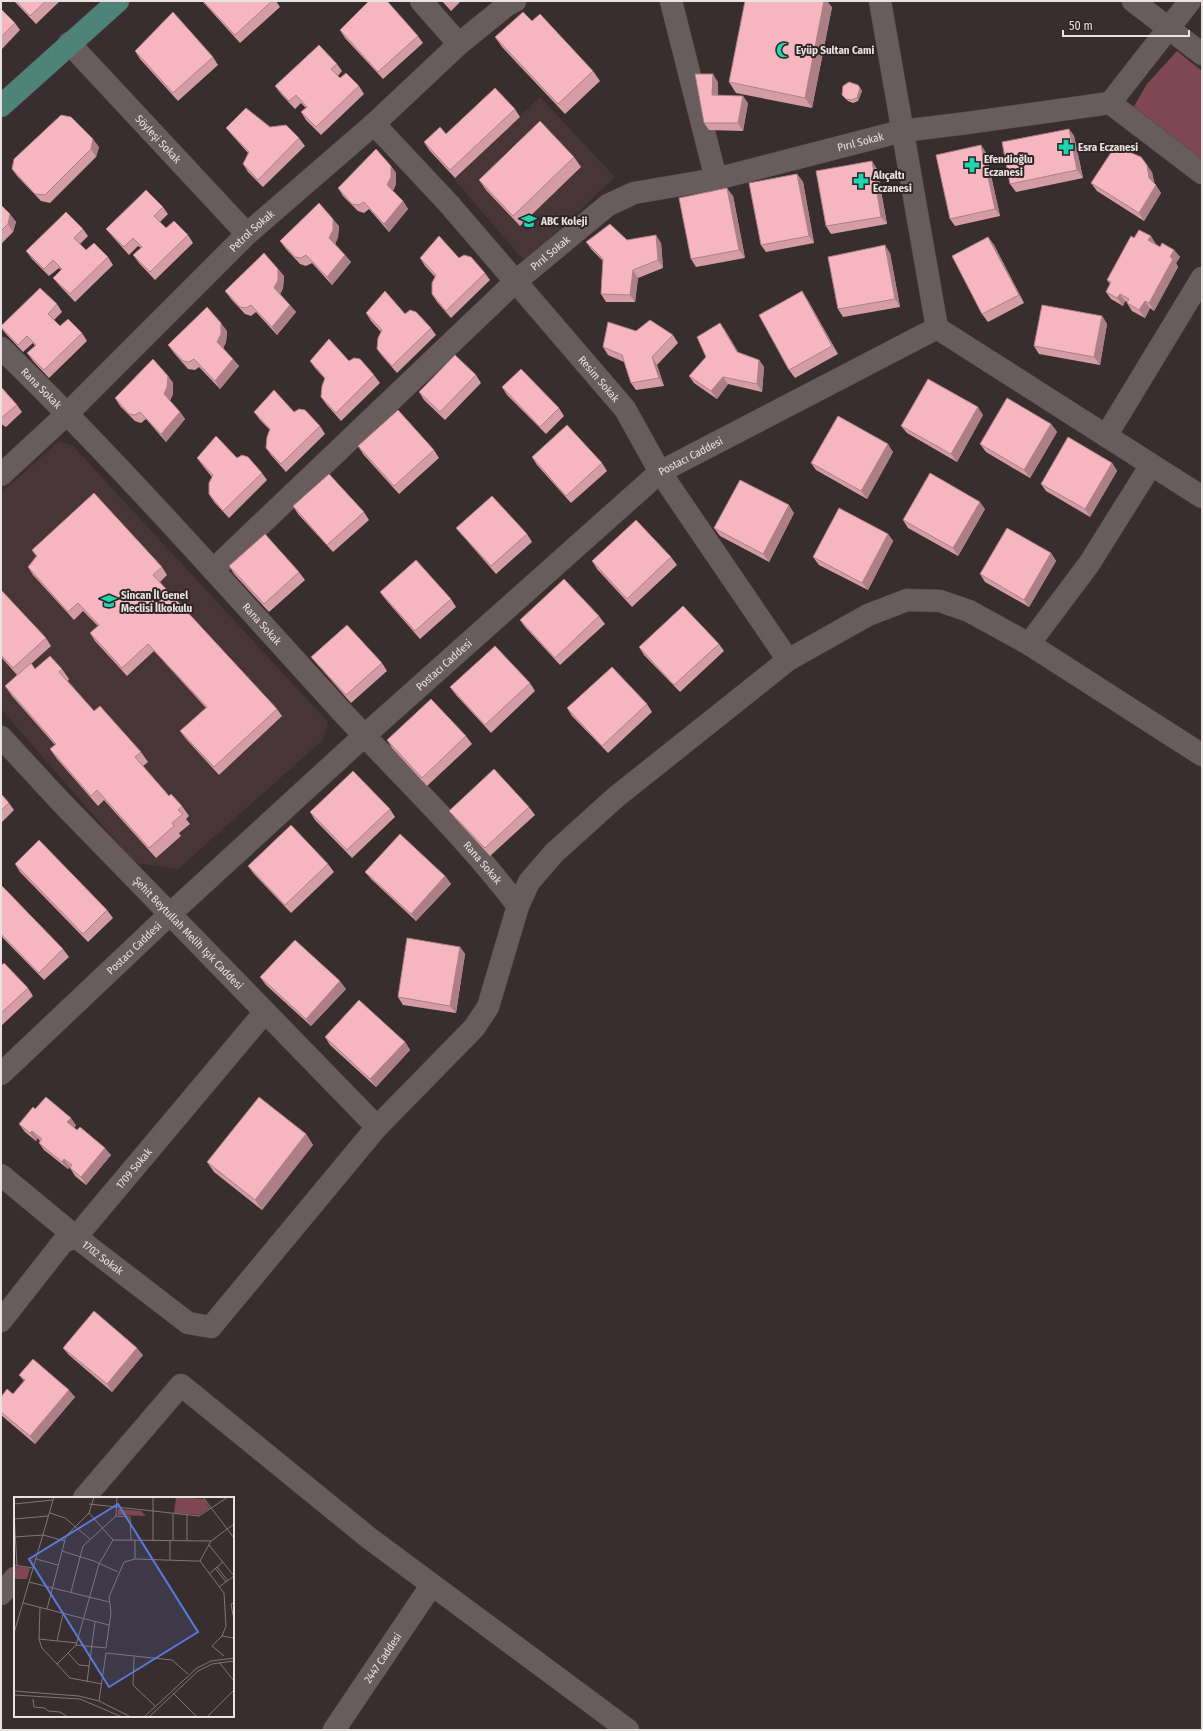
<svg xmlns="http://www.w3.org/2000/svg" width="1203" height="1731" font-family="'Fira Sans Condensed',sans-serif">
  <rect width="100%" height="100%" fill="#392e2f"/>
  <path fill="#473538" d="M540,97L615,177L525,262L454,179Z
    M59,441L73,446L328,722L323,740L178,869L135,863L1,709V493Z"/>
  <path fill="#7e4752" d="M1177,51L1202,71V160L1133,108L1147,84Z"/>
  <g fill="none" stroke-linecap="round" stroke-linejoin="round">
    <defs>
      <g id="minor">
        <path d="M421,1L459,44"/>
        <path d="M671,1L716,179"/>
        <path d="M880,1L937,328L1202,497"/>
        <path d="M1133,1L1202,54"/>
        <path id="s1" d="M69,43L247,234"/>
        <path d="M1110,103L1202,173"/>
        <path id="s2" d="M374,124L449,204L625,409L660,472L788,660"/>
        <path id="s3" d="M1,348C117,461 224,582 333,702C395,770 463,833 518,906"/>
        <path d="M1106,436L1202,278"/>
        <path id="s4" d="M1,475L68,413L247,234L374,124L459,44L507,5L515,1"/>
        <path id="s5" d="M213,570L515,282L608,205L634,193L716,179L902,131L967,123L1110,103L1190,1"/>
        <path d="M1029,644L1089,564L1151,465"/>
        <path id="s6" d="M1,737L61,802L377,1127"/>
        <path id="s7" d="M1,1074L170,914L364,736L660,472L937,328"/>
        <path id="s8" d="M1,1175L76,1237L188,1323L211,1327L377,1127L474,1028L488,1007L518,906L529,882L554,853L616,797L788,660L868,615L907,600L940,601L969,611L1029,644L1202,755"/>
        <path id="s9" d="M1,1321L63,1242L76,1237L265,1012"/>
        <path d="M84,1498L181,1385L369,1538L628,1730"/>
        <path d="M1,1594L15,1578"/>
        <path id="s10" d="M334,1730L431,1586"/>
      </g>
      <path id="major" d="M1,106L118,1"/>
    </defs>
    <use href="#minor" stroke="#544b4c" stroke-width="23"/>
    <use href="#major" stroke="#544b4c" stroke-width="23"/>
    <use href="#minor" stroke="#695c5e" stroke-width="22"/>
    <use href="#major" stroke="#4d8477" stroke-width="22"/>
  </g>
  <path fill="#d49da5" d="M14,1H60L36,24Z
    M202,1H276L280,7L240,43Z
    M442,1H461L451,11Z
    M832,7L812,108L736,93L729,82Z
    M1,9L15,23L20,30L1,50Z
    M532,21L593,71L600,81L565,114L502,47L495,37Z
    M340,30L418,36L423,43L383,79L345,38Z
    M135,51L213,57L218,65L178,101L140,59Z
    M337,64L342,71L338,76L340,78L359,86L364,94L321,135L306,120L301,112L306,108L301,103L295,109L281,94L275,86Z
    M718,82V95L748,103L743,131L709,130L704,123Z
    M858,85L862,91L858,101L853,103L848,101L842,95Z
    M515,109L520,117L455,178L429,150L424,142L446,134Z
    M226,128L299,138L305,146L263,187L248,172L243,164L248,153L232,135Z
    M1069,129L1074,136L1083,178L1016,192L1010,184Z
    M981,145L986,153L1000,216L955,226L950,219Z
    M99,147L96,157L50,203L41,201L17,176L12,169Z
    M574,157L581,167L520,226L486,190L479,180Z
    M391,166L396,173V184L393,191L403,201L408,209L389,232L369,209L364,213L358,211L343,196L338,188Z
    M877,169L887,224L831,234L826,226Z
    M1152,172L1154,184L1161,193L1144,221L1097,191L1091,183Z
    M797,174L803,182L814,243L766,252L761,245Z
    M733,196L745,258L696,267L691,259Z
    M1,205L16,222L13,232L1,244Z
    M163,207L168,214L160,222L166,228L188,235L193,243L155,280L139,263L133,255L141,248L138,246L129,255L112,236L106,229Z
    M339,226L338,237L335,244L351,262L332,285L312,263L306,266L300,264L286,249L280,241Z
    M83,229L88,236L80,244L86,250L108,257L113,265L75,302L59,285L53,278L61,270L59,268L49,276L32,259L26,251Z
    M988,237L994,245L1024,303L988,322L982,314Z
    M1134,238L1156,244L1160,247L1174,250L1180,257L1176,263L1178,267L1154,311L1150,308L1145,318L1132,311L1127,303V302L1125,301L1123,306L1111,299L1106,292L1110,284L1107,280Z
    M627,240L661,243L663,268L638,278L635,302H606L601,294L603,261L591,249L586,242Z
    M890,253L900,307L843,317L838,309Z
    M420,258H459L485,273L490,280L451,318L437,302L432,294L435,277L425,266Z
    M278,269L284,276L283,288L280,294L296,312L277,335L256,312L251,316L245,314L231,299L225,291Z
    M807,299L838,354L795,378L789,370Z
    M57,304L62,312L54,320L60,326L82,333L87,341L49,378L33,361L27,353L35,346L33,343L23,352L6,334L1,328Z
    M366,313L405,314L431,328L436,335L397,373L383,357L377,349L381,332L371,321Z
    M1102,316L1107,324L1100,365L1039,354L1034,346Z
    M720,323L738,352L759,360L764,367L762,392L728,384L717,399L694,383L689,376L706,357Z
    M227,331L226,342L223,348L239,366L220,389L199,367L195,370L188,369L174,353L168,345Z
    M636,331L673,335L678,343L657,365L664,386L636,390L631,383L624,362L608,355L603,347Z
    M310,361H349L374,375L380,383L341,421L326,404L321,397L325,379L315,368Z
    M476,375L481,383L445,420L424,400L419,392Z
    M168,376L173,383V394L170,401L180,412L185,419L166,442L146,419L141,423L135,421L120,406L115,398Z
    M1,387L17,405L22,412L6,427L1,424Z
    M502,387L559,408L564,416L546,434L507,395Z
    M254,412H294L320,426L325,434L286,472L271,455L266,448L270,430L260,420Z
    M983,415L957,462L907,433L901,426Z
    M1051,424L1057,432L1030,478L986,452L980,444Z
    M358,446L434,450L439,458L399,494L363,454Z
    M893,452L867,499L816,470L811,463Z
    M532,457L602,463L607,471L571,503L537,465Z
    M197,458H237L262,473L267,480L229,518L214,502L209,494L212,477L203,466Z
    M1112,463L1117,471L1090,517L1046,491L1041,484Z
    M293,506L364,512L369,520L333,552L298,514Z
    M985,509L958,556L908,528L903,520Z
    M794,513L769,562L720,536L714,528Z
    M456,528L527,534L532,542L496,574L462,535Z
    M888,534L893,541L868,590L819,565L813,557Z
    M32,550L162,567L167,575L160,582L277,709L282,716L219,775L186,739L180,731L206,708L154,651L127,676L95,641L90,633L98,626L83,611L74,620L33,575L28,567L36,556Z
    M1051,553L1056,561L1029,607L985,582L980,574Z
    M671,557L677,565L632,607L597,569L592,561Z
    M229,566L299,572L305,580L269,612L234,574Z
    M1,592L46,638L51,646L31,664L35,669H62L69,679L68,681L94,711L141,752L148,762L143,766L169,796L182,806L189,816L186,819L190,824L179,833L181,836L156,858L104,800L98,806L57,759L50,749L55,745L12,696L5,686L17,675L1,657Z
    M380,592L451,599L456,607L420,639L386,600Z
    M599,616L605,624L560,665L525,627L520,620Z
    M719,644L724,651L680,692L644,655L639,647Z
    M311,657L382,663L387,671L351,703L317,664Z
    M530,683L535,691L491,733L456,695L450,687Z
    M647,704L652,712L608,753L572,716L567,708Z
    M466,736L472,744L427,786L392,748L387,740Z
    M1,794L9,803L14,810L1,823Z
    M529,807L535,815L490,856L455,818L449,811Z
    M390,809L395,817L352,858L315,820L310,812Z
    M15,864L107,910L113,918L88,942L20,872Z
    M328,864L334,872L291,913L254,874L248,866Z
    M365,872L445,876L451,884L416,921L371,879Z
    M1,885L63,949L69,957L44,980L1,936Z
    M460,947L465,954L456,1013L403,1005L398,997Z
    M1,966L28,988L33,996L1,1026Z
    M260,977L346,989L311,1026L266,985Z
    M325,1037L405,1042L410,1050L376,1087L330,1045Z
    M35,1109L76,1125L74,1128L111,1155L86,1185L75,1176L70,1168V1167L68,1169L44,1150L39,1143L40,1141L38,1138L36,1141L25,1132L19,1124Z
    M306,1134L313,1145L262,1210L214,1172L207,1162Z
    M63,1348L143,1355L112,1392L69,1355Z
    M19,1375L75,1397L35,1444L1,1415V1397L13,1394L24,1381Z"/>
  <path fill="#ac7f86" d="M824,1H827L832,7L812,108L805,98Z
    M713,74L718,82V103L712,95Z
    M858,85L862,91L858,101L857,98Z
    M743,96L748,103L743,131L738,123Z
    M1069,129L1074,136L1083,178L1077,170Z
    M93,139L99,147L96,157L91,149Z
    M981,145L986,153L1000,216L995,209Z
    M872,161L877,169L887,224L881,217Z
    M1147,165L1152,172L1155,185L1149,178Z
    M391,166L396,173V184L392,192L387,185Z
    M797,174L803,182L814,243L809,236Z
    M1156,185L1161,193L1144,221L1139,213Z
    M727,188L733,196L745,258L739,250Z
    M403,201L408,209L389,232L384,224Z
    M10,214L16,222L13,232L8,224Z
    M333,219L339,226L338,237L335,245L329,238Z
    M656,235L661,243L663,268L658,260Z
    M1151,236L1156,244L1154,248L1148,240Z
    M988,237L994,245L1024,303L1019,295Z
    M885,245L890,253L900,307L895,299Z
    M1174,250L1180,257L1176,263L1178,267L1154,311L1149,303L1170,257Z
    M345,255L351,262L332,285L327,277Z
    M278,269L284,276L283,288L280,295L274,288Z
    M633,270L638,278L635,302L630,295Z
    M802,291L807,299L838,354L832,346Z
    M1120,294L1125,301L1123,306L1117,298Z
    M1145,301L1150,308L1145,318L1139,310Z
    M290,305L296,312L277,335L272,327Z
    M1102,316L1107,324L1100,365L1094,357Z
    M221,323L227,331L226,342L223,349L217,342Z
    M720,323L725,330L743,360L737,352Z
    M652,357L657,365L664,386L659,378Z
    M233,359L239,366L220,389L215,381Z
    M759,360L764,367L762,392L757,384Z
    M168,376L173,383V394L169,402L164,394Z
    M723,377L728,384L717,399L711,391Z
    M978,407L983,415L957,462L951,454Z
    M180,412L185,419L166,442L161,434Z
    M1051,424L1057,432L1030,478L1024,470Z
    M888,444L893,452L867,499L861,491Z
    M1112,463L1117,471L1090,517L1085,509Z
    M980,502L985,509L958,556L953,548Z
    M789,505L794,513L769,562L763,554Z
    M888,534L893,541L868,590L862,583Z
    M1051,553L1056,561L1029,607L1024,600Z
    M445,876L451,884L416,921L411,914Z
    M460,947L465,954L456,1013L450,1006Z
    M340,981L346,989L311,1026L306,1019Z
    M405,1042L410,1050L376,1087L370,1079Z
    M71,1118L76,1125L73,1130L67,1122Z
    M32,1131L38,1138L36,1141L30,1133Z
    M306,1134L313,1145L262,1210L255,1200Z
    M105,1148L111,1155L86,1185L81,1177Z
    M64,1159L70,1167L68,1169L62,1162Z
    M137,1348L143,1355L112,1392L107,1384Z
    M69,1390L75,1397L35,1444L30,1436Z"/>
  <path fill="#f6b6c0" stroke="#ac7f86" d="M16,1H46L30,16Z
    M203,1H272L235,35Z
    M369,1H387L418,36L378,72L340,30Z
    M745,1H824L805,98L729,82Z
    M1,9L15,23L1,37Z
    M173,12L213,57L173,93L135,51Z
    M523,12L532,21L540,14L593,71L558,104L495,37Z
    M319,45L337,64L331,69L340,78L346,73L359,86L316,127L301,112L307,107L296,95L289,101L275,86Z
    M695,74H713L712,95L743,96L738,123H704Z
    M849,82L858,85L860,88L857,98L851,100L846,99L842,95L843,86Z
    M495,88L515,109L450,170L424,142L440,127L446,134Z
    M246,108L270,127L286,125L299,138L258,180L243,164L249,152L226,128Z
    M61,115L71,117L93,139L91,149L45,195L35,194L12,169L14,159Z
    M540,121L574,157L513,216L479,180Z
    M1069,129L1077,170L1010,184L1002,142Z
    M981,145L995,209L950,219L936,155Z
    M1114,148L1123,152L1127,151L1141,157L1147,165L1149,178L1156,185L1139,213L1091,183Z
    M376,149L391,166V177L387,185L403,201L384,224L364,202L359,205L352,204L338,188Z
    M872,161L881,217L826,226L816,171Z
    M797,174L809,236L761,245L749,183Z
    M727,188L739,250L691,259L679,198Z
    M146,190L163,207L154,216L166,228L174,221L188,235L150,272L133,255L142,247L133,238L124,247L106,229Z
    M319,203L333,219V230L329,238L345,255L327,277L306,255L301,258L295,257L280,241Z
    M1,205L10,214L8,224L1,231Z
    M66,212L83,229L74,238L86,250L94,243L108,257L70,294L53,278L62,269L53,260L44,269L26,251Z
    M610,224L627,240L656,235L658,260L633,270L630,295L601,294L603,259L586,242Z
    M1139,230L1151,236L1148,240L1160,247L1162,243L1174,250L1170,257L1173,259L1149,303L1145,301L1139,310L1127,303L1129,299L1120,294L1117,298L1106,292L1111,282L1107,280L1131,236L1134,238Z
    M439,236L459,258L464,255L471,257L485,273L446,311L432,294V283L436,275L420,258Z
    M988,237L1019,295L982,314L952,256Z
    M885,245L895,299L838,309L828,257Z
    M264,253L278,269V280L274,288L290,305L272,327L251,305L246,308L240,307L225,291Z
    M40,288L57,304L48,314L60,326L68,319L82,333L44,370L27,353L36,345L27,336L18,345L1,327V326Z
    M385,291L405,314L410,310L416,312L431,328L392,366L377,349L378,338L382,330L366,313Z
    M802,291L832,346L789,370L759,315Z
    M1042,305L1102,316L1094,357L1034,346Z
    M207,307L221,323V334L217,342L233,359L215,381L194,359L189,362L183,361L168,345Z
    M650,320L673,335L652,357L659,378L631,383L622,355L603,347L608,322L636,331Z
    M720,323L737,352L759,360L757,384L723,377L711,391L689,376L706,357L697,337Z
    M329,339L349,361L354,358L360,359L374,375L336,413L321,397L322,386L325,378L310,361Z
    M455,355L476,375L440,412L419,392Z
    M153,359L168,376L167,387L164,394L180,412L161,434L140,412L135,415L129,414L115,398Z
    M521,369L559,408L540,427L502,387Z
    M928,379L978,407L951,454L901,426Z
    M1,387L17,405L1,418Z
    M274,390L294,412L299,409L305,410L320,426L281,464L266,448L267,437L270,429L254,412Z
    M1007,398L1051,424L1024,470L980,444Z
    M398,410L434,450L394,486L358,446Z
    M838,416L888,444L861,491L811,463Z
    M567,425L602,463L566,496L532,457Z
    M216,436L237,458L242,455L248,457L262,473L223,511L209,494V483L213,475L197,458Z
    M1068,437L1112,463L1085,509L1041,484Z
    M930,473L980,502L953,548L903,520Z
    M329,474L364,512L327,545L293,506Z
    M740,480L789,505L763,554L714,528Z
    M94,493L162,567L153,575L277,709L214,767L180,731L207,707L148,644L122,668L90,633L99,625L78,603L68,612L28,567L37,556L32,550Z
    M492,496L527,534L491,566L456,528Z
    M839,508L888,534L862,583L813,557Z
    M636,520L671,557L627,599L592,561Z
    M1007,528L1051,553L1024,600L980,574Z
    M265,534L299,572L264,604L229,566Z
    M416,560L451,599L415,631L380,592Z
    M564,579L599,616L555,658L520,620Z
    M2,591L46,638L13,668L1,655V592Z
    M683,606L719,644L674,685L639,647Z
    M347,625L382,663L346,695L311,657Z
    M495,646L530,683L485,725L450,687Z
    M50,656L62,669L59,672L94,711L100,706L141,752L135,757L169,796L171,794L182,806L178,810L183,814L172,823L174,826L149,848L97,790L91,796L50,749L56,744L5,686L31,663L35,669Z
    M612,667L647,704L602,746L567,708Z
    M431,699L466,736L422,778L387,740Z
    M494,769L529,807L485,848L449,811Z
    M353,771L390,809L347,850L310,812Z
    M1,794L9,803L1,810Z
    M291,825L328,864L285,905L248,866Z
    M400,834L445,876L411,914L365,872Z
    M39,840L107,910L83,934L15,864Z
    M1,885L63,949L39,973L1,934Z
    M407,938L460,947L450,1006L398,997Z
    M295,940L340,981L306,1019L260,977Z
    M4,963L28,988L1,1013V966Z
    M359,1000L405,1042L370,1079L325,1037Z
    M46,1097L71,1118L67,1122L77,1130L80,1127L105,1148L81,1177L70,1168L72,1165L64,1159L62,1162L39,1143L42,1139L32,1131L30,1133L19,1124L33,1107L35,1109Z
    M259,1097L306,1134L255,1200L207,1162Z
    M94,1311L137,1348L107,1384L63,1348Z
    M33,1359L69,1390L30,1436L1,1412V1397L7,1389L13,1394L25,1380L19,1375Z"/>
  <defs>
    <symbol id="mosque-bare" viewBox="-9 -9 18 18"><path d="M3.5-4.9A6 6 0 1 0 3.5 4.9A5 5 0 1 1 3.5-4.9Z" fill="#1cd5b1" stroke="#2f2425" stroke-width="2.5" paint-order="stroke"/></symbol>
    <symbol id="pharmacy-bare" viewBox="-9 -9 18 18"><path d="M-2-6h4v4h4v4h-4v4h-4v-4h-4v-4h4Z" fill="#1cd5b1" stroke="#2f2425" stroke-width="2.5" paint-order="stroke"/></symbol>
    <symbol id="school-bare" viewBox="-9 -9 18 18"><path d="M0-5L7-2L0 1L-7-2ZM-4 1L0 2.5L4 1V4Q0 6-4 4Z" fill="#1cd5b1" stroke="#2f2425" stroke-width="2.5" paint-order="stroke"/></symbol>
  </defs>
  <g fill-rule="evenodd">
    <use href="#mosque-bare" x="773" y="39" width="22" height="22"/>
    <use href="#pharmacy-bare" x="1055" y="136" width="22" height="22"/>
    <use href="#pharmacy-bare" x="961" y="154" width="22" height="22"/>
    <use href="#pharmacy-bare" x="850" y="170" width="22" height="22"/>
    <use href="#school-bare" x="518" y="210" width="22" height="22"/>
    <use href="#school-bare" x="98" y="590" width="22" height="22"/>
  </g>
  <g text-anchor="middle" stroke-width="4" stroke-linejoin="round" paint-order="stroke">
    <g font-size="11" font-weight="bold" fill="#e9e2e3" stroke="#2f2425" text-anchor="start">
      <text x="796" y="54">Eyüp Sultan Cami</text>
      <text x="1078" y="151">Esra Eczanesi</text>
      <text x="984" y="163">Efendioğlu<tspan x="984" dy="13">Eczanesi</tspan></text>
      <text x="873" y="179">Alıçaltı<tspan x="873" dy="13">Eczanesi</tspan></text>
      <text x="541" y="225">ABC Koleji</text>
      <text x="121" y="599">Sincan İl Genel<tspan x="121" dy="13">Meclisi İlkokulu</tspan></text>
    </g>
    <g font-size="11" fill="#e9e2e3" stroke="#2f2425">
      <text dy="4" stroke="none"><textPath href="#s1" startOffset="131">Söyleşi Sokak</textPath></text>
      <text dy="4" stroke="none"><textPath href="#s5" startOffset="799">Pırıl Sokak</textPath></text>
      <text dy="4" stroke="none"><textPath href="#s4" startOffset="350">Petrol Sokak</textPath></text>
      <text dy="4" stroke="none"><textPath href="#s5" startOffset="463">Pırıl Sokak</textPath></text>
      <text dy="4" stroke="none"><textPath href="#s2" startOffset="340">Resim Sokak</textPath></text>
      <text dy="4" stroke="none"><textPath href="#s3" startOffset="57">Rana Sokak</textPath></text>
      <text dy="4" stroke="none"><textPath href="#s7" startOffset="927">Postacı Caddesi</textPath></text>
      <text dy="4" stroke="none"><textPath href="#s3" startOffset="380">Rana Sokak</textPath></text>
      <text dy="4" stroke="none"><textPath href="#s7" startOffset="603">Postacı Caddesi</textPath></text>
      <text dy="4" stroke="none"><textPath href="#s3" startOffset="705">Rana Sokak</textPath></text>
      <text dy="4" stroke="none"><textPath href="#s6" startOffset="271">Şehit Beytullah Melih Işık Caddesi</textPath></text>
      <text dy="4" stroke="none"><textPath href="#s7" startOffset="183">Postacı Caddesi</textPath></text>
      <text dy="4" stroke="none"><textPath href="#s9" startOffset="204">1709 Sokak</textPath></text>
      <text dy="4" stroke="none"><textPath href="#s8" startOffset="131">1702 Sokak</textPath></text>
      <text dy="4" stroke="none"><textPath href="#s10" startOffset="87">2447 Caddesi</textPath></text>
    </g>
  </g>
  <g transform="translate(14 1497)">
    <rect width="220" height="220" fill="#392e2f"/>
    <path d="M162,0L190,2L196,11L185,18L160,16ZM104,12L127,14L132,19L104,18ZM0,69L16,71L13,82H0Z" fill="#7e4752"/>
    <path fill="none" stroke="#7f7677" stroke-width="1" d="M189,0L220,41M0,7L39,3M75,7L185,19L214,0M0,16L3,69M36,16L51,21L76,42M75,16L99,43L197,44M102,19L116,20L117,43M0,22L34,19M0,40L29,38L51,44M159,43V17M173,43V18M139,44V0M156,44V63M195,48L220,79M48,54L80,64L104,75M22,62L44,68M121,62V43M186,64L197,44L220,27M0,68L19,71M203,70L214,84M201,71L212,85M195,77L209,65M15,85L95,105M205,90L220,79M57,95L69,49L102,19L103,0M9,106L95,128M26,110L25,142L63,146M33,112L52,39L75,16L80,0M219,118L217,107L220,106M0,136L40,0M208,139L220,141M25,142L28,151L56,181L88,187M43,144L49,117M62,148L92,151L97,116L95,100L110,65L121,62L181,64H186L210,96L212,129L208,139L198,149L210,159M54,156L65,168L75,169M120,160L119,188L141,209M205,165L220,184M43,167L62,148L85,67L99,43M73,185L81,125M0,194L65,199L85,204L117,220M159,196L183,220M0,198L66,202L108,220M19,202L20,210L31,211L34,214L46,215L54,220M85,204L92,156L158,163L174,177M130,220L183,171L197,164L220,161M135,220L184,174L198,167L220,164M193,220L220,193"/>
    <path fill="#5a7adb" fill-opacity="0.15" stroke="#5a7adb" stroke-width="2" d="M104,7L184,135L95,190L15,62Z"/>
    <rect width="220" height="220" fill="none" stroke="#e9e2e3" stroke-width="2"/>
  </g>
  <rect width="1203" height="1731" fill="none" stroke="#e9e2e3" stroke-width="4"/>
  <path d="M1063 30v6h126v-6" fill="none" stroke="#e9e2e3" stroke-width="2"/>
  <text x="1069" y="30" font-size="12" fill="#e9e2e3" stroke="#2f2425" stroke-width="3" paint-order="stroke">50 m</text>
</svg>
